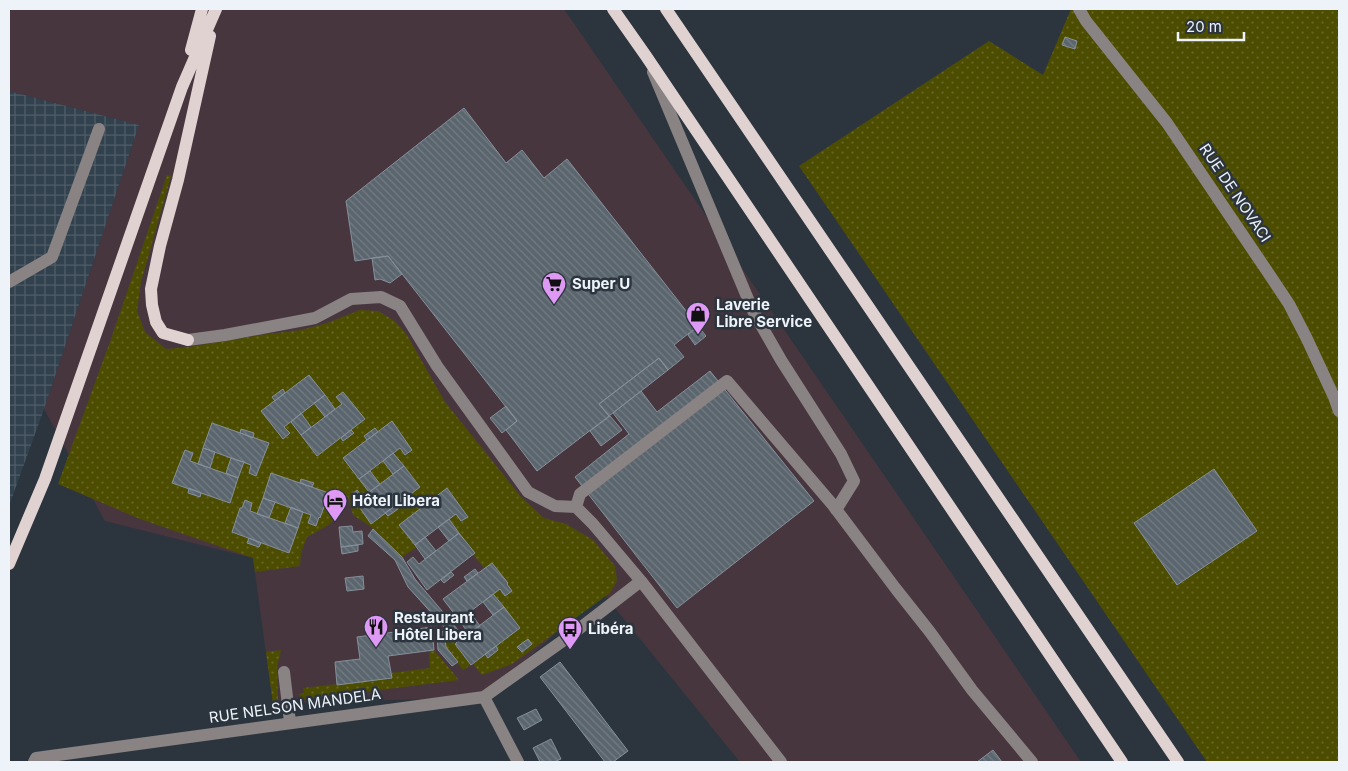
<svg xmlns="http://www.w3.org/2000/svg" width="1348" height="771" font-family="Inter,sans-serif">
  <defs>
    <pattern id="industrial-grid" width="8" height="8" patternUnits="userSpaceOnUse" patternTransform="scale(1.25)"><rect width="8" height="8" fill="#32414e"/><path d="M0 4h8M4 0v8" fill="none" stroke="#505d68"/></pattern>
    <pattern id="grass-dots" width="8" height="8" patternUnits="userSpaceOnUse" patternTransform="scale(1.25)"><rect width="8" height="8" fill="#4d4d02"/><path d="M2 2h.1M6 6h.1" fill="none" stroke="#676728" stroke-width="1.8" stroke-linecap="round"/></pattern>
    <pattern id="building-back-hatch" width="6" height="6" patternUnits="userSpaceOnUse" patternTransform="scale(1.25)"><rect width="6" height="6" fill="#5b656e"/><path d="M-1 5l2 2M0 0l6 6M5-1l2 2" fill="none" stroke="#737c83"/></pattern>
  </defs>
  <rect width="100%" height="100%" fill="#2c353e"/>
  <path fill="#48363f" d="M9,9H564L1081,762H740L602,592L484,697L273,704L253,558L105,521L44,409L139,125L9,91Z"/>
  <path fill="url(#industrial-grid)" d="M9,91L139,125L44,409L9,506Z"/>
  <path fill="url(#grass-dots)" d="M1071,9H1339V762H1207L799,166L989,41L1043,75Z
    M167,175L171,176L141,282L137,311L145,332L166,349L189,347L260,335L301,330L327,323L360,310L378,311L395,321L407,335L445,402L522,498L544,518L566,524L593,540L615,566L617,581L610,593L512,664L482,675L473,664L485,654L488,658L498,650L493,643L516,628L477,575L484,568L426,495L417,547L402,557L370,526L353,515L348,497L342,498V513L327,526L307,537L301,553L300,566L255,572L253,558L140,519L58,484L111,339Z
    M451,636L471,665L463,670L446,647L445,639Z
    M281,650L277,668L278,703L273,704L266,652Z
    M434,650L459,680L300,700L299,694L304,693L303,688L391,678V673L430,668L429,651Z"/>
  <path fill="url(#building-back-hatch)" stroke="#85909a" d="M1065,37L1077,41L1075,49L1062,45Z
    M464,108L506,163L522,150L544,178L567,159L698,326L674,345L684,357L668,370L659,358L599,404L609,416L537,471L506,430L517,421L388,256L355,261L346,201Z
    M388,256L402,274L390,283L380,279L375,280L372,258Z
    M698,326L706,336L695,345L688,335Z
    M659,358L668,370L609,416L599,404Z
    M710,371L814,501L677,608L575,477L629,434L613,413L641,391L657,412Z
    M309,375L325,395L284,427L290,433L283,439L261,411Z
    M283,389L285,393L275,401L272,397Z
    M343,392L365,419L317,456L301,435L342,404L336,397Z
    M325,395L335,409L325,417L314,403Z
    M506,406L517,421L502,433L490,418Z
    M301,413L311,427L301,435L291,422Z
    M610,416L622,430L601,446L590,431Z
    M392,421L412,450L405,455L400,448L359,479L343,458Z
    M212,423L269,443L256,476L249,473L251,465L203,448Z
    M375,428L378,432L367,440L364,436Z
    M241,429L254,433L253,438L240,433Z
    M351,430L354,433L343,441L341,438Z
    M203,448L215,452L210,468L198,464Z
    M185,450L193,453L190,461L238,478L230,503L172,483Z
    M393,453L404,466L393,474L383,461Z
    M231,458L244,462L238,478L226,473Z
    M404,466L420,487L371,524L351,495L357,490L363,497Z
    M1214,469L1257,531L1177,585L1134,523Z
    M370,471L380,484L369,492L359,479Z
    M271,473L329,493L320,518L319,517L316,526L308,523L311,515L263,498Z
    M301,479L314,483L312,487L300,483Z
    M189,488L201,493L200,497L188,493Z
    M447,488L468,517L461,521L456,514L415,545L399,525Z
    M431,495L433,498L423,506L420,503Z
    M263,498L275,502L269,518L257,514Z
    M245,500L252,503L250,511L298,528L289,553L232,532L240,508H242Z
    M396,505L398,509L388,516L385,513Z
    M291,507L303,512L298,528L285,523Z
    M449,519L459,533L449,541L438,527Z
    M352,526L353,532L362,531L363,544L341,547L339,527Z
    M373,529L402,557L415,579L458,630L445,639L446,647L458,662L452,666L438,650L437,636L446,629L408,587L395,560L368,536Z
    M459,533L475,553L427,590L407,562L413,557L419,564Z
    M425,537L436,551L425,559L415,545Z
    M249,538L261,543L259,547L247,543Z
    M358,545V551L342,554L341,547Z
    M492,563L508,583L507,584L512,591L505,596L500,589L459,620L443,599Z
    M475,569L478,573L467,581L464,577Z
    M451,572L454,575L444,583L441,580Z
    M363,576L364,589L347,591L345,578Z
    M493,594L504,607L493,615L483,602Z
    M504,607L520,628L471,665L455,644L457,643L451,636L458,631L463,638Z
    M470,612L480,626L469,634L459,620Z
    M432,627L434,650L388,656L392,678L337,685L335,662L360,659L357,637Z
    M528,639L532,644L522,652L517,647Z
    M496,646L498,650L488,658L485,654Z
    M560,662L628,751L613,762H605L540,677Z
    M536,709L542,720L524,730L517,718Z
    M551,739L561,759L554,762H540L533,748Z
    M993,750L1002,762H977Z"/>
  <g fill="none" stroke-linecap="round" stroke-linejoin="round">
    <path stroke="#8a8383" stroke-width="12" d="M1079,9L1086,21L1167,123L1267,271L1289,304L1307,339L1334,397L1339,411
      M653,72L753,311L781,360L841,454L854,481L836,510
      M9,282L52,257L99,129
      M188,340L225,335L315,318L351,299L381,297L400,306L437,366L528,492L555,506L576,507L593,524L641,581L781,762
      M576,507L580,494L727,381L832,504L896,589L930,632L972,690L1032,762
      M284,672L290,722
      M484,697L518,762
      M34,762L36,758L484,697L571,635L641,581"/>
    <path stroke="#e1d2d2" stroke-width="12" d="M613,9L646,56L1122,762
      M666,9L1178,762
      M191,50L202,9
      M188,340L163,333L156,322L152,305L151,289L160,246L178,180L210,36
      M9,564L45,479L182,87L216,9"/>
  </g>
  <defs>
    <symbol id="supermarket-pin" viewBox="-11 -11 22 30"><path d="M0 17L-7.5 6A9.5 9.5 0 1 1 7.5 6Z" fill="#dd99f3" stroke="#2c353e"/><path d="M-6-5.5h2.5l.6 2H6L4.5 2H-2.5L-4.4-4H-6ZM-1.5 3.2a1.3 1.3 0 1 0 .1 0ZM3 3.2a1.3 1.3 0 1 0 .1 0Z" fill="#111"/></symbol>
    <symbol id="shop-pin" viewBox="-11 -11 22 30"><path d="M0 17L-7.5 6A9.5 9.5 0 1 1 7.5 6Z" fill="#dd99f3" stroke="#2c353e"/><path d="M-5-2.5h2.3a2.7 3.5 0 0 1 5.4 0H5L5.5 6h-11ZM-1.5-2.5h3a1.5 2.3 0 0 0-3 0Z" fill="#111"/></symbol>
    <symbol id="hotel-pin" viewBox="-11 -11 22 30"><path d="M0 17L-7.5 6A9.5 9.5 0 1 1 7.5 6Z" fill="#dd99f3" stroke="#2c353e"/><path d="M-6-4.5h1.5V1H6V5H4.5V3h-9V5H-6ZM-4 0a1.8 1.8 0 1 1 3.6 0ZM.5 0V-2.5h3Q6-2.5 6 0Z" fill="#111"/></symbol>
    <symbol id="restaurant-pin" viewBox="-11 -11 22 30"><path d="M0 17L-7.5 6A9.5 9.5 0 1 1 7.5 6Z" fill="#dd99f3" stroke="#2c353e"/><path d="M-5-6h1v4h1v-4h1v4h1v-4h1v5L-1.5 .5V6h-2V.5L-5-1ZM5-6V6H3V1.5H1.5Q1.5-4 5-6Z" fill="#111"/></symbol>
    <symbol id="bus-pin" viewBox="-11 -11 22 30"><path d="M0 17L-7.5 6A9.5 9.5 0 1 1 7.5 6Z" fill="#dd99f3" stroke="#2c353e"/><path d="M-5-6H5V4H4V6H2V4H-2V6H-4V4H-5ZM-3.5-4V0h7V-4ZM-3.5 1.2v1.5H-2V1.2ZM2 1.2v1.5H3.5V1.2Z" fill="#111"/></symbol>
  </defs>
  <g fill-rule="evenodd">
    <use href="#supermarket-pin" x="540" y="270" width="28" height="38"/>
    <use href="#shop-pin" x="684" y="300" width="28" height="38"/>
    <use href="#hotel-pin" x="321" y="487" width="28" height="38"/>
    <use href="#restaurant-pin" x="362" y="613" width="28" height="38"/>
    <use href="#bus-pin" x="556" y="615" width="28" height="38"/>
  </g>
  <g text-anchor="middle" stroke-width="5" stroke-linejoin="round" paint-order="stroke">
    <g font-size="15" fill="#edf3f9" stroke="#2c353e">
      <text transform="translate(1235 193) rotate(56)" y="5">RUE DE NOVACI</text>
      <text transform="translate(295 706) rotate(-8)" y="5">RUE NELSON MANDELA</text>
    </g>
    <g font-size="15" font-weight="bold" fill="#edf3f9" stroke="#2c353e" text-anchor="start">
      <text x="572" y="289">Super U</text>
      <text x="716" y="310">Laverie<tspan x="716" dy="17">Libre Service</tspan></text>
      <text x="352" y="506">Hôtel Libera</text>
      <text x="394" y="623">Restaurant<tspan x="394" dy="17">Hôtel Libera</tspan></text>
      <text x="588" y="634">Libéra</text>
    </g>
  </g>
  <rect width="1348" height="771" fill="none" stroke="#edf3f9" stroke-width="20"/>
  <path d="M1178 32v8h66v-8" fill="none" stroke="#edf3f9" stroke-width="2.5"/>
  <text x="1186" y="32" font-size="15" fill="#edf3f9" stroke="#2c353e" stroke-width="4" paint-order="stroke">20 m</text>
</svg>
